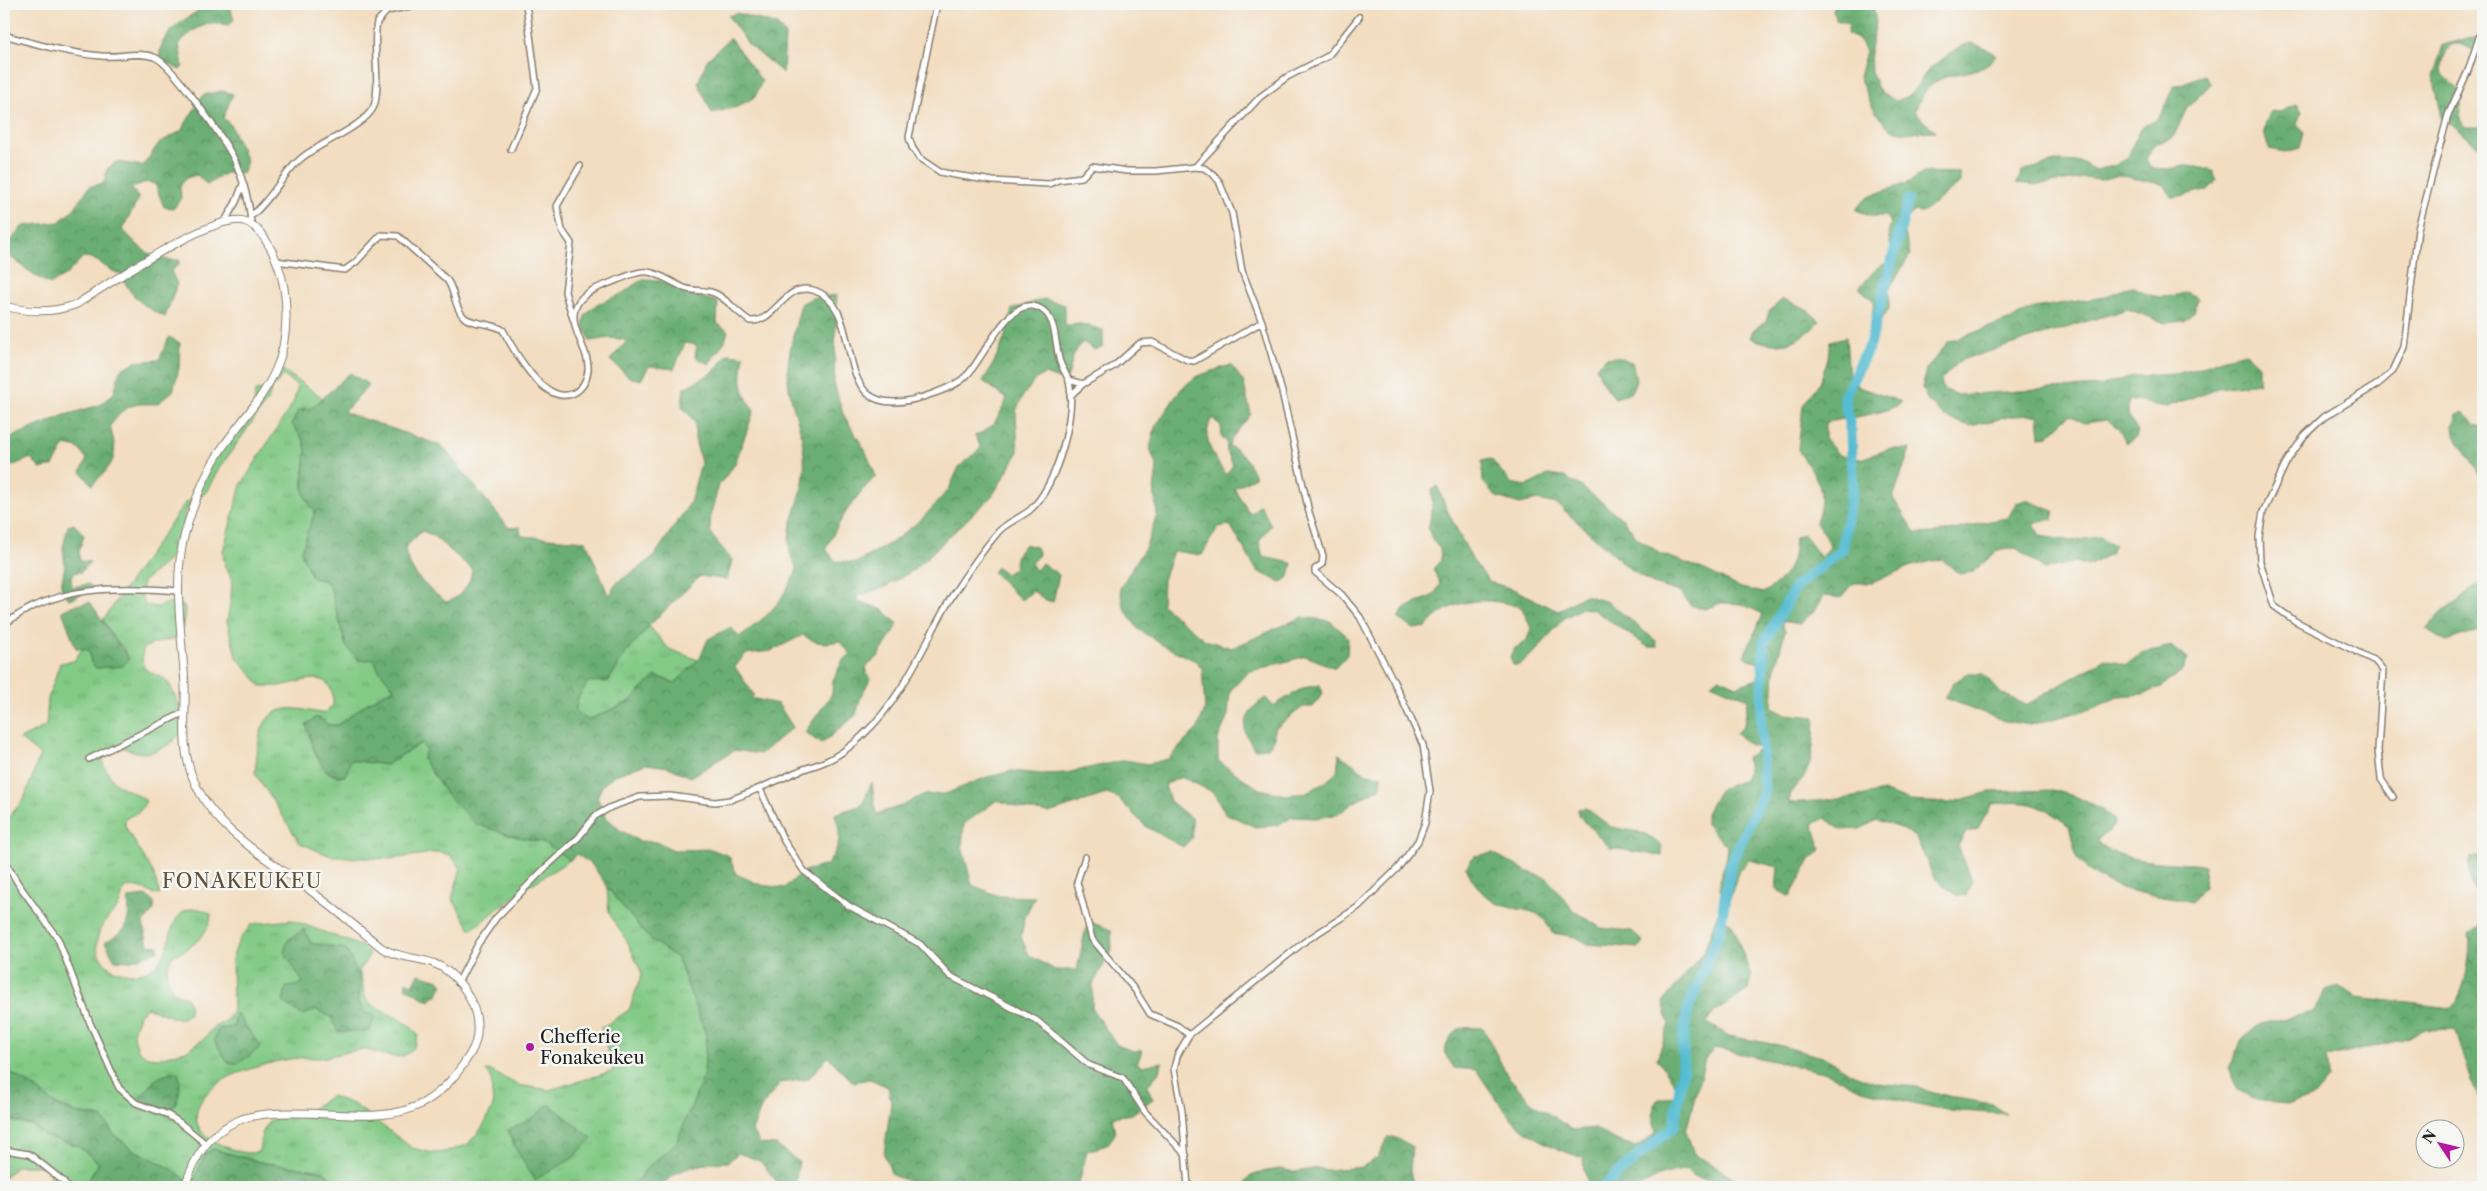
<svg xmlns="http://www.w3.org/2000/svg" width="2487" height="1191" font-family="'Libre Caslon Text',serif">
  <defs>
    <pattern id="grass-tufts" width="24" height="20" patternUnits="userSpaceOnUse" patternTransform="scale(1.25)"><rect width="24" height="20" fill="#83ca86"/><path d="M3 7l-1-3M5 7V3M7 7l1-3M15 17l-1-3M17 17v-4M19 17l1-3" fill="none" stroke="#71ad73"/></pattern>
    <pattern id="forest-crowns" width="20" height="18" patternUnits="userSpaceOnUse" patternTransform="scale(1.25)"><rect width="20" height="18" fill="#6aae73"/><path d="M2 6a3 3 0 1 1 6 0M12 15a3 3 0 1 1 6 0" fill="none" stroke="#568d5e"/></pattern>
  </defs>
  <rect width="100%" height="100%" fill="#f6f6f2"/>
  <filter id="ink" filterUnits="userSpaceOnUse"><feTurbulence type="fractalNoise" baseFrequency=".02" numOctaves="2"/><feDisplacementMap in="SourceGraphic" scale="10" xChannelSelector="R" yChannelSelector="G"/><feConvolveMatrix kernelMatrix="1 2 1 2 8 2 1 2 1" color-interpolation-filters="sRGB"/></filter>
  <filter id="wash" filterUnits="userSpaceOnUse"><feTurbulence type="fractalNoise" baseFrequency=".0096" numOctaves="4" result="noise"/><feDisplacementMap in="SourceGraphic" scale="20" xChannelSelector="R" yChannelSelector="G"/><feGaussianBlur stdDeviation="1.12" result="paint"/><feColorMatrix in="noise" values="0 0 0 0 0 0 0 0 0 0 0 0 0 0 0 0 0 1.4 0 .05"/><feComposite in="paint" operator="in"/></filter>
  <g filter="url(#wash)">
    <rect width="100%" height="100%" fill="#f2ddc0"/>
    <path fill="url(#grass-tufts)" stroke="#507351" d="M280,368L323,398L312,408L299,410L292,424C296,430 303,438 305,444C309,470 293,489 315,511L311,527L326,581L330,586L346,646L374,659L379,670L394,688L366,704L338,725H329L325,770L334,776H344L351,760L386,765L421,743L426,750L423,759L446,794L476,824L509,835L543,842L570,860L524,889L471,930L452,898L461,868L450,855L438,852L391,859L333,857L300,843L255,773C259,743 256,705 298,709C307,710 315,713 325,713L333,705C334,668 308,680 285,685C278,687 269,686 261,686L236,656L227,621L231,598L232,578L225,568L223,551L241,485L293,403L298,387L283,375L272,389L268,400L218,470L207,491L185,511L182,529L170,558L143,582L141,594L145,605L157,607L174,601L185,607C183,651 173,633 144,648C142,654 141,661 144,667C149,674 161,675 167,681C171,685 173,693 176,698C189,723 183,741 155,751C139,756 130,750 115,744C111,749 105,754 103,760C102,764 105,767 107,771C117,791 131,788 146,801L140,811L125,819V826L153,872L160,895L153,894L140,887L124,888C122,892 122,898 120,903C113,917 99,921 97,942C96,950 101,961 108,966C127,980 157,975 166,951C171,938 170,923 182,913C191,906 202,908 211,914C210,935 190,949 173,956C165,966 165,985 176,993C180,996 187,996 189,1002C190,1005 189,1011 189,1014L179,1020L147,1007L139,1015L133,1033L138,1050L147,1057L158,1058L186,1051L205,1038L212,1028L226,1021L233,1011L232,958L239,940L252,924L292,920L364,947L370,954L359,971C363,979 363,993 365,997C375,1013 402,1013 418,1035C416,1043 414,1050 407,1054C393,1063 374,1048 359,1050C346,1051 334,1056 321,1058C314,1058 306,1057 298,1058C277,1060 255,1067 236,1074C217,1081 187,1104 199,1128C206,1141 246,1159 259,1151L262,1133L269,1121L305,1113L331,1096L355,1105L412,1148L433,1153L445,1152L467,1145L482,1128L493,1107L491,1077L486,1071L489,1070L518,1085L549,1090L613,1071L601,1028L629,1010L642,974L628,943L609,913L607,887L649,938L678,959L706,1035L704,1076L676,1143L645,1170L633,1187H341L323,1171L259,1162L213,1149L205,1154L194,1181L198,1187H188L189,1182L170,1168L134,1150L114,1135L102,1117L76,1113L55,1104L30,1084L4,1069V823L24,799L40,755L20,739L46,726L48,699L60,663L74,661L82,649L89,650L91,663L96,668L123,666L124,648L114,639L103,620L185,503L194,498V489L213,455L244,428L254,407L255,391L270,389Z
      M649,626L669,649L698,660L675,683L655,676L629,702L588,720L575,711L578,698L588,681H608L626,653Z
      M4,1119L31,1125L45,1136L78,1146L99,1163L89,1179L96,1187H52L48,1166H18L4,1177Z"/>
    <path fill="url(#forest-crowns)" stroke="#436548" fill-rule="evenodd" d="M208,4H236L230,7L234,20L229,25C204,21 197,27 179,43L183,67L180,70L160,59C157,32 189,18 208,4Z
      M1834,4H1873L1876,23L1870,48L1871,72L1879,91L1896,101L1910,95L1929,69L1960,46L1972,43L1989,50L1996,56C1971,86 1934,58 1915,111L1923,121L1936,131C1925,131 1911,134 1900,132C1880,130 1866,93 1859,77L1866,51L1860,40L1847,34L1849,24L1836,20L1833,11Z
      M737,13L777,25L785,34L783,73L749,45L728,16Z
      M2472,37L2483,42V53C2473,51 2461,41 2451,45C2445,51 2440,66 2443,75C2445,78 2459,90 2463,95L2460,112L2462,123L2467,127H2483V150L2442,117L2433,77L2443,45Z
      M730,38L762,81L755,97L737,107L712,113L698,83L707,60Z
      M2204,75L2211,84L2187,108L2173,138L2155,144L2146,159L2151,168L2169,169L2190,165L2213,171L2217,180L2208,190C2194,191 2185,197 2171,197L2165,185L2119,175L2100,180L2085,178L2036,185L2017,183L2022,171L2059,161L2081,162L2095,170L2114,166L2128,157L2138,133L2144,126L2156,120L2163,111L2173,87Z
      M222,91L233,94L223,118L230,124L247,161L243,173H226L207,185L197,175L186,178L180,186L181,198L174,208L164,207L155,184L147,182L131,187L139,199L122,229C142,248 148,261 179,260V264L171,271L177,284L165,317C143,306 131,298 121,274C106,271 99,257 83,257L66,275L51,284C34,278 22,263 5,254L11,249L8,244L23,226L59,222L74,209L89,187L104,183L107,169L116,162L143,166L159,143L181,131L203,95Z
      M2297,104L2302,111L2297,123L2304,133L2300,148L2285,152L2269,149C2263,132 2262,126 2272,111L2280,112Z
      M1923,172L1960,173V183L1922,213L1915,210L1903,224L1910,255L1889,289V309L1878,325L1873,326L1872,317L1874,301L1859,288L1877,268L1888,262L1892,254L1888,233L1891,223L1885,216H1873L1856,210C1866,193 1887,191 1904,184C1911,182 1917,176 1923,172Z
      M650,279L673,284L689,294L718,302L717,323L728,331L725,341L709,364L695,357L697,345L685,343L674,369L649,366L641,380L629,377L610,360L627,341C615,336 602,339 590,341C589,336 585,331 584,327C580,306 611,300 623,293C633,286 637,280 650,279Z
      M2131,286C2153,298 2162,300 2187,292L2198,298L2194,312L2184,321L2165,323L2128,309L1961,360L1941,380L1943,389L1957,395L2099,386L2133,376L2175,374L2200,368L2224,358L2246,353L2259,365V383L2218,388L2166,407L2129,400L2128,414L2137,431L2135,438L2126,443L2118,428L2107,420L2085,423L2070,415L2048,436L2040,437L2038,415L2012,416L1970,426L1944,417L1928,401L1922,388L1926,369L1948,342L2014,318L2033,308L2104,297Z
      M837,295L834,383L843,414L865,450L876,476C852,500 840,519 826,549L835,561L856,563L894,541L923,518L949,489L959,467L981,448L975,435C995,429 998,417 1007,399L983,381C998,358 1007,335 1012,309L1044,299L1065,305V325L1081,324L1103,330V346L1095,350L1083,342L1074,353L1068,377L1058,379L1045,374L1036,379L1023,396L1016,411L1018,453L993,495L914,570L885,587L857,596L858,601L884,610L898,624L878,657L866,667L867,675L871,678L861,696L856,715L821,744L805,732L832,694L833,680L843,660L851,654L839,641C824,644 816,644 803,635L771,651L745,654L735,667L754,695L751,698L778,704L793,727L760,754L735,750L691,777L668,767L646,764L613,776L602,786L597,797L607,818L620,830L639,841L657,842L674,850L711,849L729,856L736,874L761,885L784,888L804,871L827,865C841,844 842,839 835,814L862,805L872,782L876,814L904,805L922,795L945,794L987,777L1012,771L1041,774L1066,773L1125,760L1148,764L1168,759L1198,728L1205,709L1202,668L1196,661L1164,646L1138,629L1123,606L1120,588L1146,546L1157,515L1154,489L1157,467L1150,449L1155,427L1181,389L1197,376L1231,365L1243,381L1251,414C1245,423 1230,437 1229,446C1244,453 1249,462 1255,477L1234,488L1250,514L1260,505L1271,525L1259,541L1263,557L1292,563L1289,577L1281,582L1257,571L1230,525L1218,527L1202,555L1173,551L1163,580L1162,605L1205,640L1232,648L1302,617L1330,621L1348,637L1347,655L1335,668L1306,656L1248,672L1230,691L1228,715L1218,739V761L1259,789L1285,795L1306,793L1326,782L1337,772L1339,754L1367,774L1381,776V787L1353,803L1337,815L1315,818L1292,817L1279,825L1255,827L1225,813L1213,792L1181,777L1165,785L1170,801L1192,819V838L1183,847L1145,826L1118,798L1106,794L1049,813L1024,809L997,800L964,824L962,846L972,885L999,896L1035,897L1025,916L1021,937L1029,955L1055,970H1077L1085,932L1090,922L1111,930L1112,950L1093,984L1092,1009L1117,1045L1133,1051L1143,1050L1137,1063L1142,1066L1163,1062L1158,1074L1147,1086L1153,1099L1132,1114L1112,1117L1115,1134L1107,1145L1087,1151L1078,1187H936L933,1181H908L892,1175L884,1154L891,1102L888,1087L870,1079L853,1082L828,1057L808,1079L780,1083L761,1108L752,1131L760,1144L776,1145L799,1162L795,1183H778L760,1161L738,1153L728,1162C705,1163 675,1167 661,1187H633L645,1170L676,1143L704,1076L706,1035L678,959L649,938L616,899L593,866L577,854L570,860L543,842L509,835L476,824L446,794L423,759L426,750L421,743L386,765L351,760L345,776C317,777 313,746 306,724L317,717L329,725H338L366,704L394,688L379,670L374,659L359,661L346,646L330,586L326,581L312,578L301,552L315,511C293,489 309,470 305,444C303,438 296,430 292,424L298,410L312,408L350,373L369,385L344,412L442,446L509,528L520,527L521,536L586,541L609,597L616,583L652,559L690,503L701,463L695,439V422L682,406L684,388L714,372L728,354L744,356C740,381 740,389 754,411L735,464L719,485L711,513L710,530L713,537L732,560L727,580L700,576L650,625L626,653L608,681L588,682L578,698L575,711L588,720L629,702L655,676L675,683L700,658L708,639L731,627L739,637C772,613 778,607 797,570C795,564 792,558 790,552C786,531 795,515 800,496C804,483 805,468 804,455C803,429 790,405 788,380C786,357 796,326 801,304L812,298ZM1212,418L1221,426L1222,438L1226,439L1227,452L1233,465L1226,475C1214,457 1200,439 1212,418ZM422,531L432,535L472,569C471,584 461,598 446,602C427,587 409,574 405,548Z
      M1783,299L1805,308L1820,321C1798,344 1781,350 1750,338L1753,330L1766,322L1769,311Z
      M169,337L180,343L179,368L173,391L157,404C130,403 126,405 110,426C119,457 115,463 92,485L81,472L87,459L78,448L65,445L53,466L40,469L31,458L4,469V440L65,415L100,405L114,393L120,370L135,362L159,360Z
      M1846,337L1849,378L1861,388L1902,402C1887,415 1846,417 1825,423V439L1839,455L1860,459L1889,449H1910L1893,498L1915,533C1947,536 1976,522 2008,518L2016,503L2026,500L2054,511L2052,519L2034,524L2040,536L2071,541L2100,537L2115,545L2110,554L2088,566L2076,562L2045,569L2016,548L1997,551L1973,572L1959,574L1942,559L1911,566L1872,583H1854L1841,598L1824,596L1816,609L1800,624L1781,621L1785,631L1774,672L1772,708L1785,714L1815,717C1814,735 1814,753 1807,771C1801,785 1790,785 1789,803L1850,798L1883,791L1910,801L1949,803L1989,792L2053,790L2077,797L2101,809L2115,820L2113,827L2097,840C2118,865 2175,862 2206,865L2204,887L2192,902C2153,894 2110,894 2081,863C2074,855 2072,836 2069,826C2039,803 2031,800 1992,804L1978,829L1965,833L1958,846L1972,880L1966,896L1956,895L1934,878L1916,838L1904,829L1877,820L1860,829L1841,830L1825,818L1813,824L1821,850L1810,860L1790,897L1776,889L1778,867L1749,860L1738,872L1730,899L1722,901L1719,880L1725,864L1727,846L1706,824V813L1719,790L1743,780L1749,769L1746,758L1760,748L1748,744L1736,733L1744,725L1748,699L1711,683L1719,678L1737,686L1764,677L1758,663L1744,656L1763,614L1742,604L1721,603L1705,609L1690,605L1680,592L1653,584L1630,569L1557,504L1538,500L1520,504L1497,497L1483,482L1482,461L1491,459L1511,483L1527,486L1548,475L1564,477L1581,486L1624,520L1636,537L1661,554L1705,570L1741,588L1763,593C1788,577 1793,567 1795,538L1804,534L1821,558L1830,547L1825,534L1816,523C1828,488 1817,479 1798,450L1803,405L1820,382L1828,358L1830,341Z
      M1617,357L1632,362L1636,380L1631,393L1615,398L1604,385L1596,367L1605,358Z
      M2463,412L2476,424L2483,426V480L2454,434L2453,427L2457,414Z
      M1437,485L1447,510L1473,561L1490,582L1513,589L1558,611L1585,595L1608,602L1656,641L1657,647H1648L1594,610L1582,608L1563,619L1538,649L1519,665H1513L1510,657L1515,648L1526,642L1531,628L1522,608C1489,596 1449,597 1426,627L1414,629L1398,618L1404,609L1434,595L1440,584L1433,569L1441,560L1440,549L1433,541L1428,529L1432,511V490Z
      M74,524L84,535L79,551L80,561L90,562L81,572H76L71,577L72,587L89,584L91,587L74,598L69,599L63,593L61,585L65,566L63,548L68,526Z
      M1025,544L1036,547L1039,555L1031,563L1036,571L1042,563L1059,575L1053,602L1046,600L1033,591L1021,600L993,572L997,567L1006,574L1014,569L1017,554Z
      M2483,583V629L2446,641L2426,629C2436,616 2445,610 2458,601C2468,594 2472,587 2483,583Z
      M90,602C98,613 105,626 114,638C120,647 125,650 129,660L123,666L96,668L91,663L89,650L76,648L62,611L72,606Z
      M2170,646L2188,659L2183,670L2161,687L2143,694L2120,696L2094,708L2030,725L2005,721L1945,698L1953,684L1966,674H1983L2001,693L2026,705L2105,659L2126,665L2142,653Z
      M1320,685L1323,693L1313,707H1303L1274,729V740L1268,748L1254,749C1251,743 1246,736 1245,730C1244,718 1255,703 1266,698L1273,706L1303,688Z
      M1586,808L1611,827L1644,833L1662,846V856L1610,848L1578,815V809Z
      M1493,853L1528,872L1547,878L1574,911L1601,928L1632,931L1643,941L1639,948L1588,944L1576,937L1552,933C1541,905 1524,913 1501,905C1485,900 1472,882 1466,867L1474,856Z
      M2483,856V884L2480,897C2469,886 2466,873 2470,858Z
      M147,896L154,902V910L143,923L148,945L158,946V951L129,961L115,960L105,942C128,931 130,922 128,898Z
      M1717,915L1732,924L1751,976L1748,990L1715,1012L1706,1022L1729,1036L1778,1045L1826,1058L1854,1075L1876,1083L1916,1087L1956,1098L1992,1104L2007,1114L1946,1110L1917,1104L1861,1090L1827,1073L1715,1048L1705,1059L1686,1131L1694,1154L1750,1187H1725L1714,1180L1694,1177L1686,1169L1661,1175L1638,1187H1587L1589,1185L1584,1170L1583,1158C1558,1150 1527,1137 1510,1117C1497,1102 1487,1085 1476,1070L1454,1068L1444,1052C1454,1026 1457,1027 1483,1028L1507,1075L1532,1103L1573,1130L1596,1128L1611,1138L1636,1147L1656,1133L1652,1114L1657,1100L1673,1096L1678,1088L1657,1059L1669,1024L1663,1002L1704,952Z
      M2483,923V1103L2475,1091L2455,1029L2426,1030L2401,1040L2327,1058L2328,1079L2314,1096L2289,1104L2262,1102L2238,1090L2228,1069L2242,1039L2260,1024L2314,1012L2325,991L2338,986L2357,997L2451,1008C2465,995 2472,953 2469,934Z
      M304,929L311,943L346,949L362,982L358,1001L365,1013L375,1015L370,1031L338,1032L331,1017L317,1010L302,1015L283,1002L286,987L297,986L303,982L284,952L288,940Z
      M419,974L439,980L443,984L438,994L429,1001L405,987L406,981L413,985Z
      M236,1013L261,1047L238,1064L228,1063L214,1040L219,1028H229L234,1025Z
      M4,1069L30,1084L55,1104L76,1113L102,1117L114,1135L134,1150L170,1168L189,1182L188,1187H96L89,1179L99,1163L78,1146L45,1136L31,1125L4,1119Z
      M170,1072H178C182,1085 180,1096 173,1108H151L139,1099L156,1079Z
      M549,1104L592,1138L573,1158L535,1180L515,1147L508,1130L533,1118Z
      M1394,1137L1412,1146L1410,1171L1414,1187H1379L1359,1183L1345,1187H1242L1250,1176L1266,1171L1280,1169L1295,1172L1318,1168L1327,1170L1362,1167L1378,1157L1387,1138Z
      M212,1149L259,1162L323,1171L341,1187H198L194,1181L205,1154Z"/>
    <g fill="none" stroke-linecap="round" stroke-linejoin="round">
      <path stroke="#55bcd2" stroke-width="11" d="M1602,1187L1674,1126L1683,1067V1041L1688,1009L1719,933L1731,863L1764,792L1761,720L1764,643L1796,586L1842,550L1853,485L1851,433L1844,397L1870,344L1908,200"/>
    </g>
  </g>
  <g filter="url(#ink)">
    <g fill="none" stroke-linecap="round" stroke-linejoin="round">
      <defs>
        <path id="minor" d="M937,4L909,137L912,147L919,158L940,172L955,175L993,181L1049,184L1058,180L1082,177L1092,166L1127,171H1156L1195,167L1204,168L1213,174L1219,181L1232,213L1242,271L1262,322L1282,392L1309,512L1323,556L1322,564L1315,569V572L1342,595L1360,617L1393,680L1423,745L1430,791L1425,823L1418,841L1398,868L1358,907L1304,942L1189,1035L1177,1056L1174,1069L1182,1111L1188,1187
          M4,35C36,44 67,53 101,56C117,58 138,51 154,57C171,62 227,143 235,161C243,180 250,204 251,224
          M511,149L537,88L526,4
          M1195,167L1260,97L1287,77L1328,56L1359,17
          M251,216C274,198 285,167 310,152C326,141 367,124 374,106C381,86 372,45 377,22L387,11L419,4
          M225,221L236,202L243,184
          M276,261L345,270L356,262L381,235L398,236L447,280C455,290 454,307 463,316C470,325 491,322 503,330C514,351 545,407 574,393C582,389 587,380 588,371C590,350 569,330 575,309C580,294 594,289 607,284C650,267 643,267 684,288C693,292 704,289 714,293C728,299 737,313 750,321C776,323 784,282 813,290C875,309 816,437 935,393C946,389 959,384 967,375C984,359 1013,284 1045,312C1057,323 1055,347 1060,362C1062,368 1067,375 1069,381C1077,414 1056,488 1030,510C1020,518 1008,522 999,531C982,551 966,574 952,596C924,643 904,697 863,735C853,745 837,757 824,762C814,766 803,769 794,773C772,783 752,792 730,800L715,802L670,796L640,797L611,807L595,816L579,837L543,870L496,918L478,944L458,983
          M573,319L565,292L571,243L562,230L557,206L580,166
          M1069,380L1083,384
          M1070,396L1083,384L1114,366L1140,343L1152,342L1187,360L1194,361L1262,322
          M4,625C53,585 119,586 179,591
          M89,759L183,713
          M760,789L784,841L804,871L849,906L920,944L950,976L1036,1020L1089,1065L1123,1078L1145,1112L1186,1155
          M2393,797L2381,779L2378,750L2383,670L2375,661L2295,621L2274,606L2260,562L2259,537L2263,512L2287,461L2305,435L2324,417L2378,384L2393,371L2404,347L2418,229L2448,115L2468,71L2483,25
          M1085,857L1077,882L1092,939L1135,990L1150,1014L1178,1026L1189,1035
          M4,860L19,885L58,939L90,1023L119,1088L136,1103L166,1114L179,1122L206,1144
          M4,1150L29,1154L63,1181L67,1187"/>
        <path id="tertiary" d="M4,306C27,312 54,313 77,304C107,285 213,212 244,221C260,225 273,251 278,265C289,295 289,340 276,369C263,399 238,424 220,451C204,476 193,505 185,533C172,582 182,635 185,685C186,715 181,744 191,773C210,827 261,854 304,886C331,905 356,927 382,948C397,958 417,957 433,963C466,976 490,1023 470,1054C421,1135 369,1112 289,1113C272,1113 253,1114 237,1121C209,1133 193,1159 185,1187"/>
      </defs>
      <use href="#minor" stroke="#877c6e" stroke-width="8"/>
      <use href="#tertiary" stroke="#877c6e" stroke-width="9"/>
      <use href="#minor" stroke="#fff" stroke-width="5"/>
      <use href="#tertiary" stroke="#fff" stroke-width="7"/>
    </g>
  </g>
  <circle fill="#b5179e" stroke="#f6f6f2" stroke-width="2" cx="530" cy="1047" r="5"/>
  <g text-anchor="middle" stroke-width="5" stroke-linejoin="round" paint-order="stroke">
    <g font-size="18" fill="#1c1c1c" stroke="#f6f6f2" text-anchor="start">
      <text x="540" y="1043">Chefferie<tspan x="540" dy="21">Fonakeukeu</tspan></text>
    </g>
    <g font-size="20" letter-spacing="1" fill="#5f503b" stroke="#f6f6f2">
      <text x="242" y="888">FONAKEUKEU</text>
    </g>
  </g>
  <rect width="2487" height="1191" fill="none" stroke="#f6f6f2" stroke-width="20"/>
  <g transform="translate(2440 1144) rotate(305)"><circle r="24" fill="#f6f6f2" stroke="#9f9f9c"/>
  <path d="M0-4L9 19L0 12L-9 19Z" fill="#b5179e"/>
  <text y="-8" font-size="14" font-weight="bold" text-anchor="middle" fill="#1c1c1c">N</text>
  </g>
</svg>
